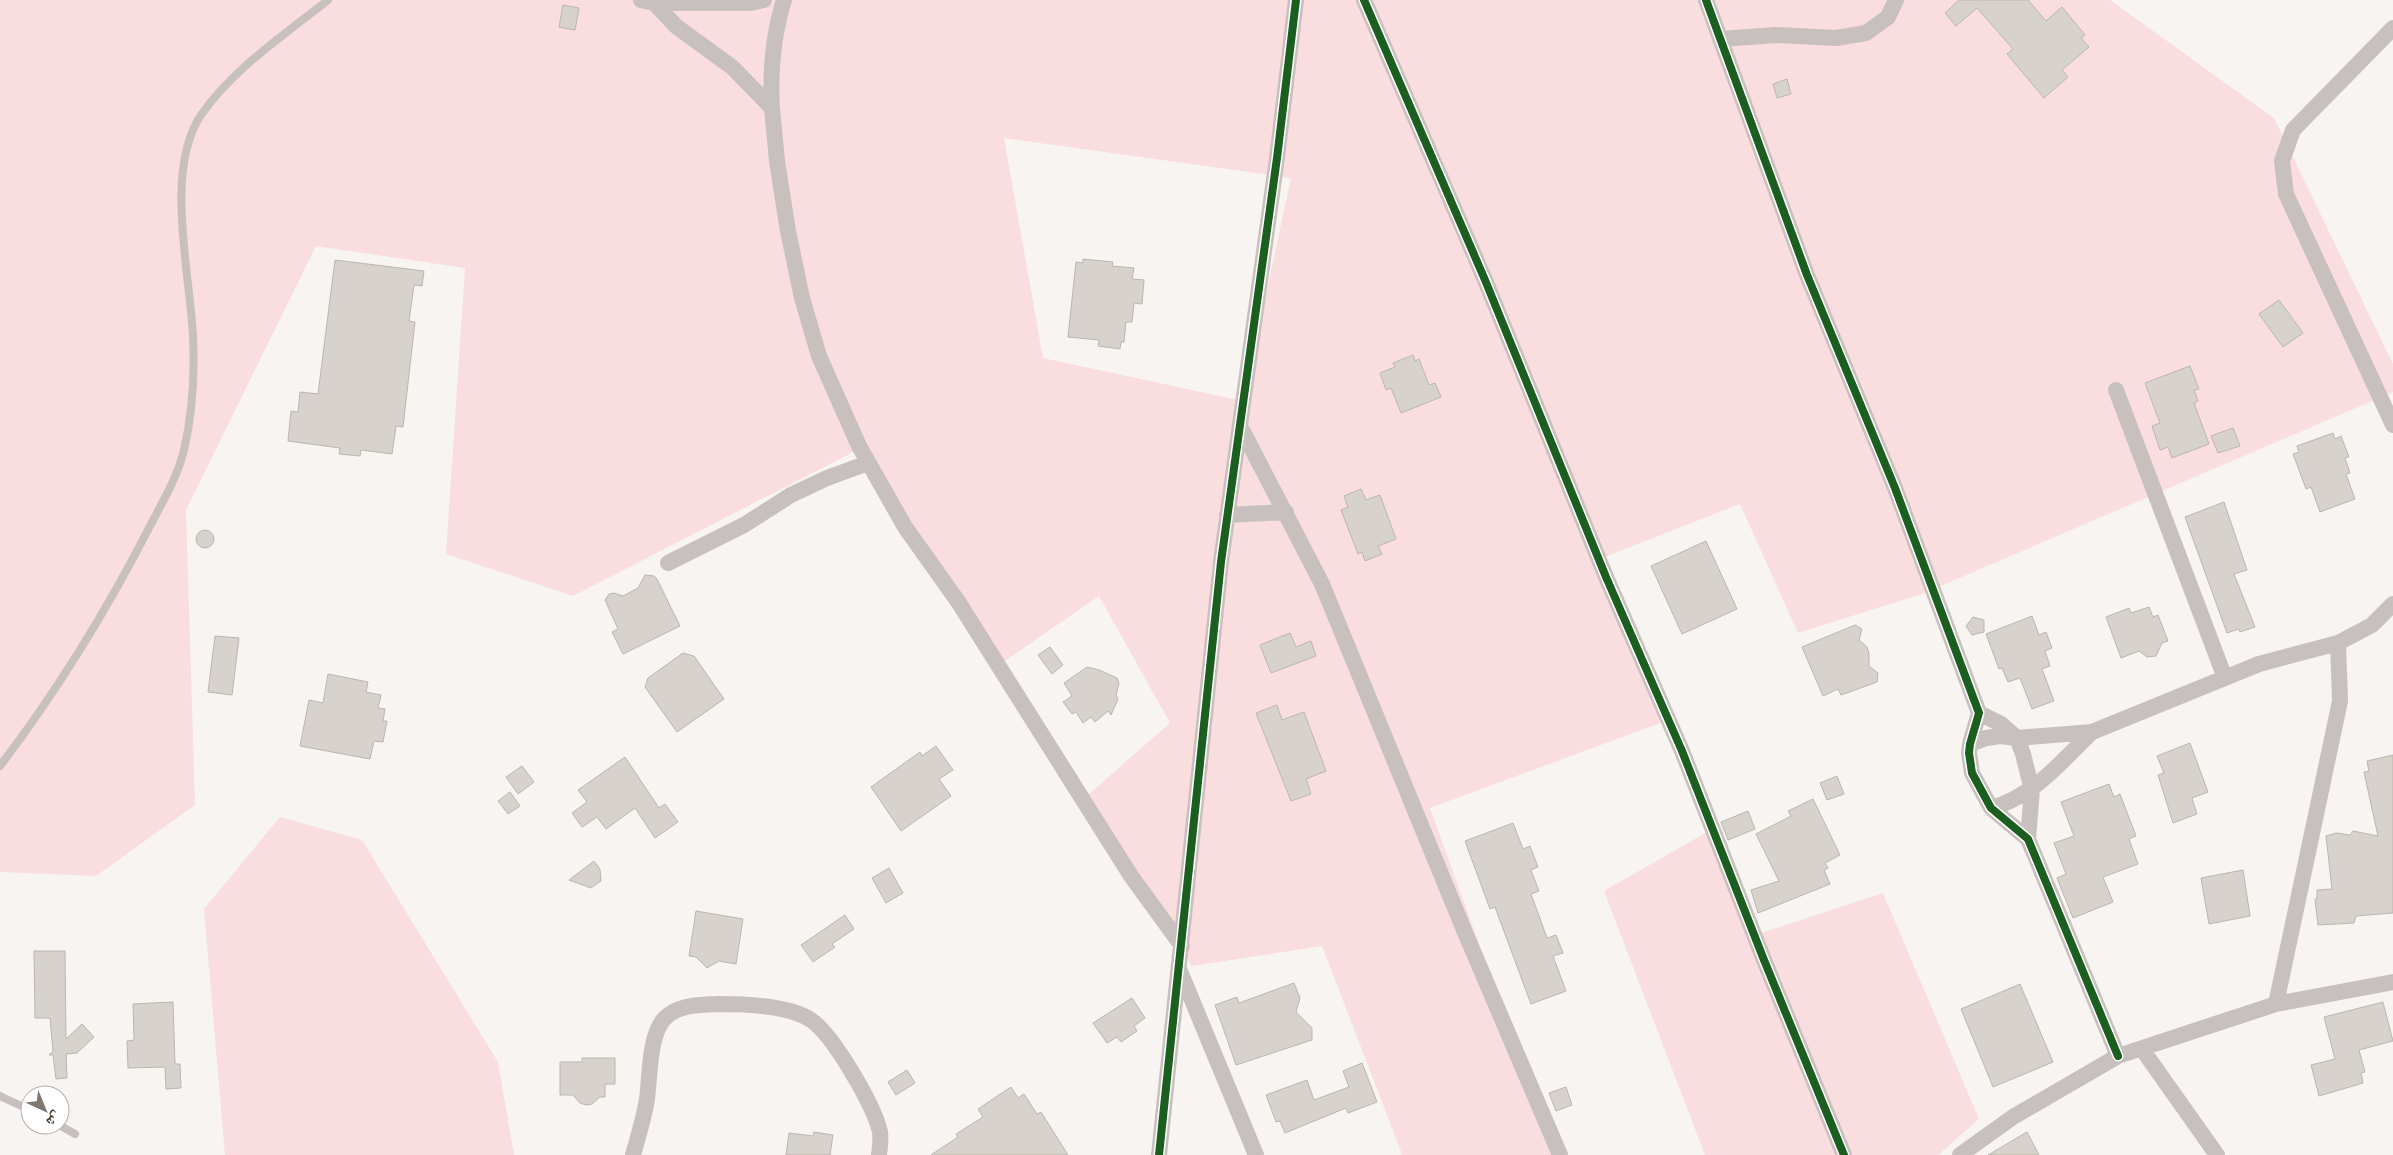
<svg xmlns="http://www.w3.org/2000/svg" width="2393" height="1155" font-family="Bitter,'Noto Naskh Arabic',serif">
  <rect width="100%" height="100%" fill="#f7f4f2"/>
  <path fill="#fadddf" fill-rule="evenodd" d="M0,0H2110L2274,118L2393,364V392L1922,594L1798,633L1740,504L1602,558L1671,719L1430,808L1555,1155H1400L1402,1154L1322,946L1192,966L1089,794L1170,723L1099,596L999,665L861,448L573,596L446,554L465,268L316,246L186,510L195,805L96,876L0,872ZM1004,138L1291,178L1243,401L1043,358Z
    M280,817L362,840L498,1062L514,1155H225L204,909Z
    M1716,827L1761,933L1883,893L1979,1119L1938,1155H1705L1604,891Z"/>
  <path fill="#d7d3cc" stroke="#bab6af" d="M1959,0H2028L2046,21L2062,7L2085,35L2081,38L2089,47L2062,70L2068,77L2044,98L2007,54L2013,49L1977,8L1956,26L1945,13Z
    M563,5L579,8L575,30L559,27Z
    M1787,79L1791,94L1777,98L1773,84Z
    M1083,259L1113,262L1112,266L1134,268L1132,279L1144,280L1142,304L1134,303L1132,322H1126L1124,342H1121L1120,349L1098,346L1099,340L1068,337L1076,262L1083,263Z
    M335,260L424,271L422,286L414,285L409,321L415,322L403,427L396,426L392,454L361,450L360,456L339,454L340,448L288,441L291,411L298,412L300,392L318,394Z
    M2279,300L2303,333L2283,347L2259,314Z
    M1413,355L1415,361L1419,359L1429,385L1435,383L1441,397L1401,413L1391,388L1386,390L1380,373L1395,367L1393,363Z
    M2190,366L2199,389L2194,390L2198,401L2194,403L2209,444L2172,458L2168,447L2160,450L2152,426L2160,423L2145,383Z
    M2233,428L2240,446L2218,453L2211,436Z
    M2333,433L2335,439L2341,436L2349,457L2345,458L2350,473L2346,474L2355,499L2320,512L2311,487L2306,489L2293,454L2299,452L2297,446Z
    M1361,489L1366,500L1380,495L1396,539L1378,546L1382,554L1365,561L1362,552L1358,554L1341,510L1348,507L1344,496Z
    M2224,502L2247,570L2234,574L2255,627L2240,632L2239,629L2227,633L2185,517Z
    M196 539a9 9 0 1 1 18 0a9 9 0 1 1-18 0Z
    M1706,541L1737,609L1682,634L1651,566Z
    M645,575L654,576L657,579L680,626L623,654L612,632L618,629L605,600L609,594L614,593L623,596L638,588Z
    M2149,607L2153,617L2158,615L2168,641L2162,643L2156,656L2147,657L2139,651L2121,658L2106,617L2129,608L2131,613Z
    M2032,616L2039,635L2046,632L2052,648L2045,651L2050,666L2042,669L2054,701L2032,709L2020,678L2008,682L2002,668L1999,669L1986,634Z
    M1973,617L1984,620V632L1972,635L1966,626Z
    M1855,625L1862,629L1859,640L1867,647L1869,653V666L1878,673L1877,682L1841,695L1838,689L1823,696L1802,647Z
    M1290,633L1296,647L1311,641L1316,656L1271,673L1260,645Z
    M215,636L239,638L232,695L208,692Z
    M1050,647L1063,665L1052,674L1038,655Z
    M683,653L694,656L724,699L677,732L645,687L648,678Z
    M1087,667L1099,670L1117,678L1119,683L1116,695L1118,699L1111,715L1108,711L1095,722L1091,717L1083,723L1076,712L1072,714L1063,702L1072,696L1064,683Z
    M328,674L368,682L366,692L381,695L378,708L385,709L383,721H387L383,742L374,741L370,759L300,746L309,700L323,703Z
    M1277,705L1282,720L1304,712L1326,771L1306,779L1311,794L1291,801L1256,713Z
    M2190,743L2208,792L2192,798L2197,814L2173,823L2158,775L2164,773L2157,756Z
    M936,746L953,770L939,779L951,796L901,831L871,787L920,752L922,756Z
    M2393,755V913L2356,916L2354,923L2318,925L2315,899H2317V890L2332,889L2326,836L2336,833L2350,835L2353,831L2378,836L2364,772L2369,771L2367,761Z
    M625,757L659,808L665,804L678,822L655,838L635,808L606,829L597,817L582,827L572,813L587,802L578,790Z
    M522,766L534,782L518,794L506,777Z
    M1837,776L1844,794L1827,800L1820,783Z
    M2109,784L2114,797L2120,794L2136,836L2129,839L2138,864L2103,877L2113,902L2073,918L2057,878L2066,874L2054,843L2074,836L2061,802Z
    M510,792L520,806L508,814L498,801Z
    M1813,799L1840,855L1825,863L1828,868L1824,870L1830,884L1758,913L1751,890L1779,881L1756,834L1791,816L1788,811Z
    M1748,811L1755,829L1728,840L1721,822Z
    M1513,823L1523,849L1530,846L1538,867L1531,870L1539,891L1531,894L1547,938L1556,935L1563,953L1553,956L1566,991L1531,1004L1495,907L1490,909L1465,841Z
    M594,861L600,869L601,881L591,888L569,880Z
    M889,868L903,893L886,903L872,878Z
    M2243,870L2250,916L2209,924L2201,878Z
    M696,911L743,919L736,964L719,961L707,968L696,957L689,956Z
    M845,915L854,929L832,944L835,947L813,962L801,945Z
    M34,951H65L66,1039L82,1024L94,1037L77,1053L66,1054L67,1078L56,1079L53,1055H49L53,1051L50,1018H35Z
    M1294,983L1300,998L1296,1012L1312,1028V1040L1236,1065L1215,1005L1237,997L1239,1003Z
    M2020,984L2053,1062L1993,1087L1961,1009Z
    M1132,998L1145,1018L1134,1026L1137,1031L1121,1042L1117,1037L1107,1043L1093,1023Z
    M173,1002L175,1064H180L181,1088L166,1089L165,1067L128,1068L127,1041L134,1040L133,1004Z
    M2383,1002L2393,1041L2359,1050L2365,1072L2361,1073L2363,1083L2319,1096L2311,1065L2335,1059L2324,1017Z
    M582,1058H615V1084H605V1097H600L592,1104L586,1105L580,1103L573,1095H560V1062H582Z
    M1362,1063L1377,1102L1348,1113L1346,1108L1285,1133L1280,1121L1276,1122L1266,1095L1307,1080L1314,1100L1349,1087L1343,1071Z
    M907,1070L915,1083L896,1095L888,1082Z
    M1011,1087L1018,1098L1024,1094L1037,1114L1041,1112L1068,1155H931L958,1137L956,1134L983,1117L978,1109Z
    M1566,1087L1572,1105L1556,1111L1549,1093Z
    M814,1132L833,1135L830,1155H786L789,1133L813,1136Z
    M2027,1132L2039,1155H1988Z"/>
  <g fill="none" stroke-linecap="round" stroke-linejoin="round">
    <path stroke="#c7c0be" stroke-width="8" d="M0,766C57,691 107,610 150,526C162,503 178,476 184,450C193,411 195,377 193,336C190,273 164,170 201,115C233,69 284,35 328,0
      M0,1096L30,1110
      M59,1125L75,1134"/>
    <path stroke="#c7c0be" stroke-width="16" d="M641,0L654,3H750L764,0
      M1364,0L1485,280L1606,577L1682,751L1764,960L1844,1155
      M1706,0L1807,275L1895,488L1979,713L1970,744L1969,753L1972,773L1991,808L2028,839L2118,1056
      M654,3L677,27L732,67L772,108L777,161L788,231L802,298L819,356L859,446L905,527L959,603L1131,876L1182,946
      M2393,28L2293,130L2282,161L2286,194L2393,425
      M1721,39L1776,35L1836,38L1866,33L1888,17L1896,0
      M772,108C770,71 773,35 784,0
      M2116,390L2225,678
      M1240,426L1322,584L1464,930L1560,1155
      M1227,515L1286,512
      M668,563L744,525L791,495L827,478L868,463
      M1979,713L2001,724L2017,738L2023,754L2032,790L2028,839
      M1970,744L1986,738L2000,736L2017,738L2092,732L2259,664L2338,643L2372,625L2393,604
      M1991,808C2033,797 2061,762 2092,732
      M1180,971L1256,1155
      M2276,1004L2340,701L2338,643
      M2142,1049L2217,1155
      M633,1155C638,1137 644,1118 647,1099C650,1076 649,1036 664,1019C678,1004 700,1005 718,1004C743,1004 789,1005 811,1020C833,1035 874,1105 880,1132C881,1139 880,1148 879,1155
      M1159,1155L1221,562L1277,158L1296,0
      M1960,1155L2013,1117L2118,1056L2276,1004L2393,982"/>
    <defs>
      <path id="cycleway" d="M1364,0L1485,280L1606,577L1682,751L1764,960L1844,1155
        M1706,0L1807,275L1895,488L1979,713L1970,744L1969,753L1972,773L1991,808L2028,839L2118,1056
        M1159,1155L1221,562L1277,158L1296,0"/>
    </defs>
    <use href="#cycleway" stroke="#fff" stroke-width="11"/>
    <use href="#cycleway" stroke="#1b5e20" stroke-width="8"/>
  </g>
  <g transform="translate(45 1110) rotate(136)"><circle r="24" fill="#ffffff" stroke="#b3aeaa"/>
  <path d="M0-4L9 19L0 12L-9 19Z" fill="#807870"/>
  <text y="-8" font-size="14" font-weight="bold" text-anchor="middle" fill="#40352a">ش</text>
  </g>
</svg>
